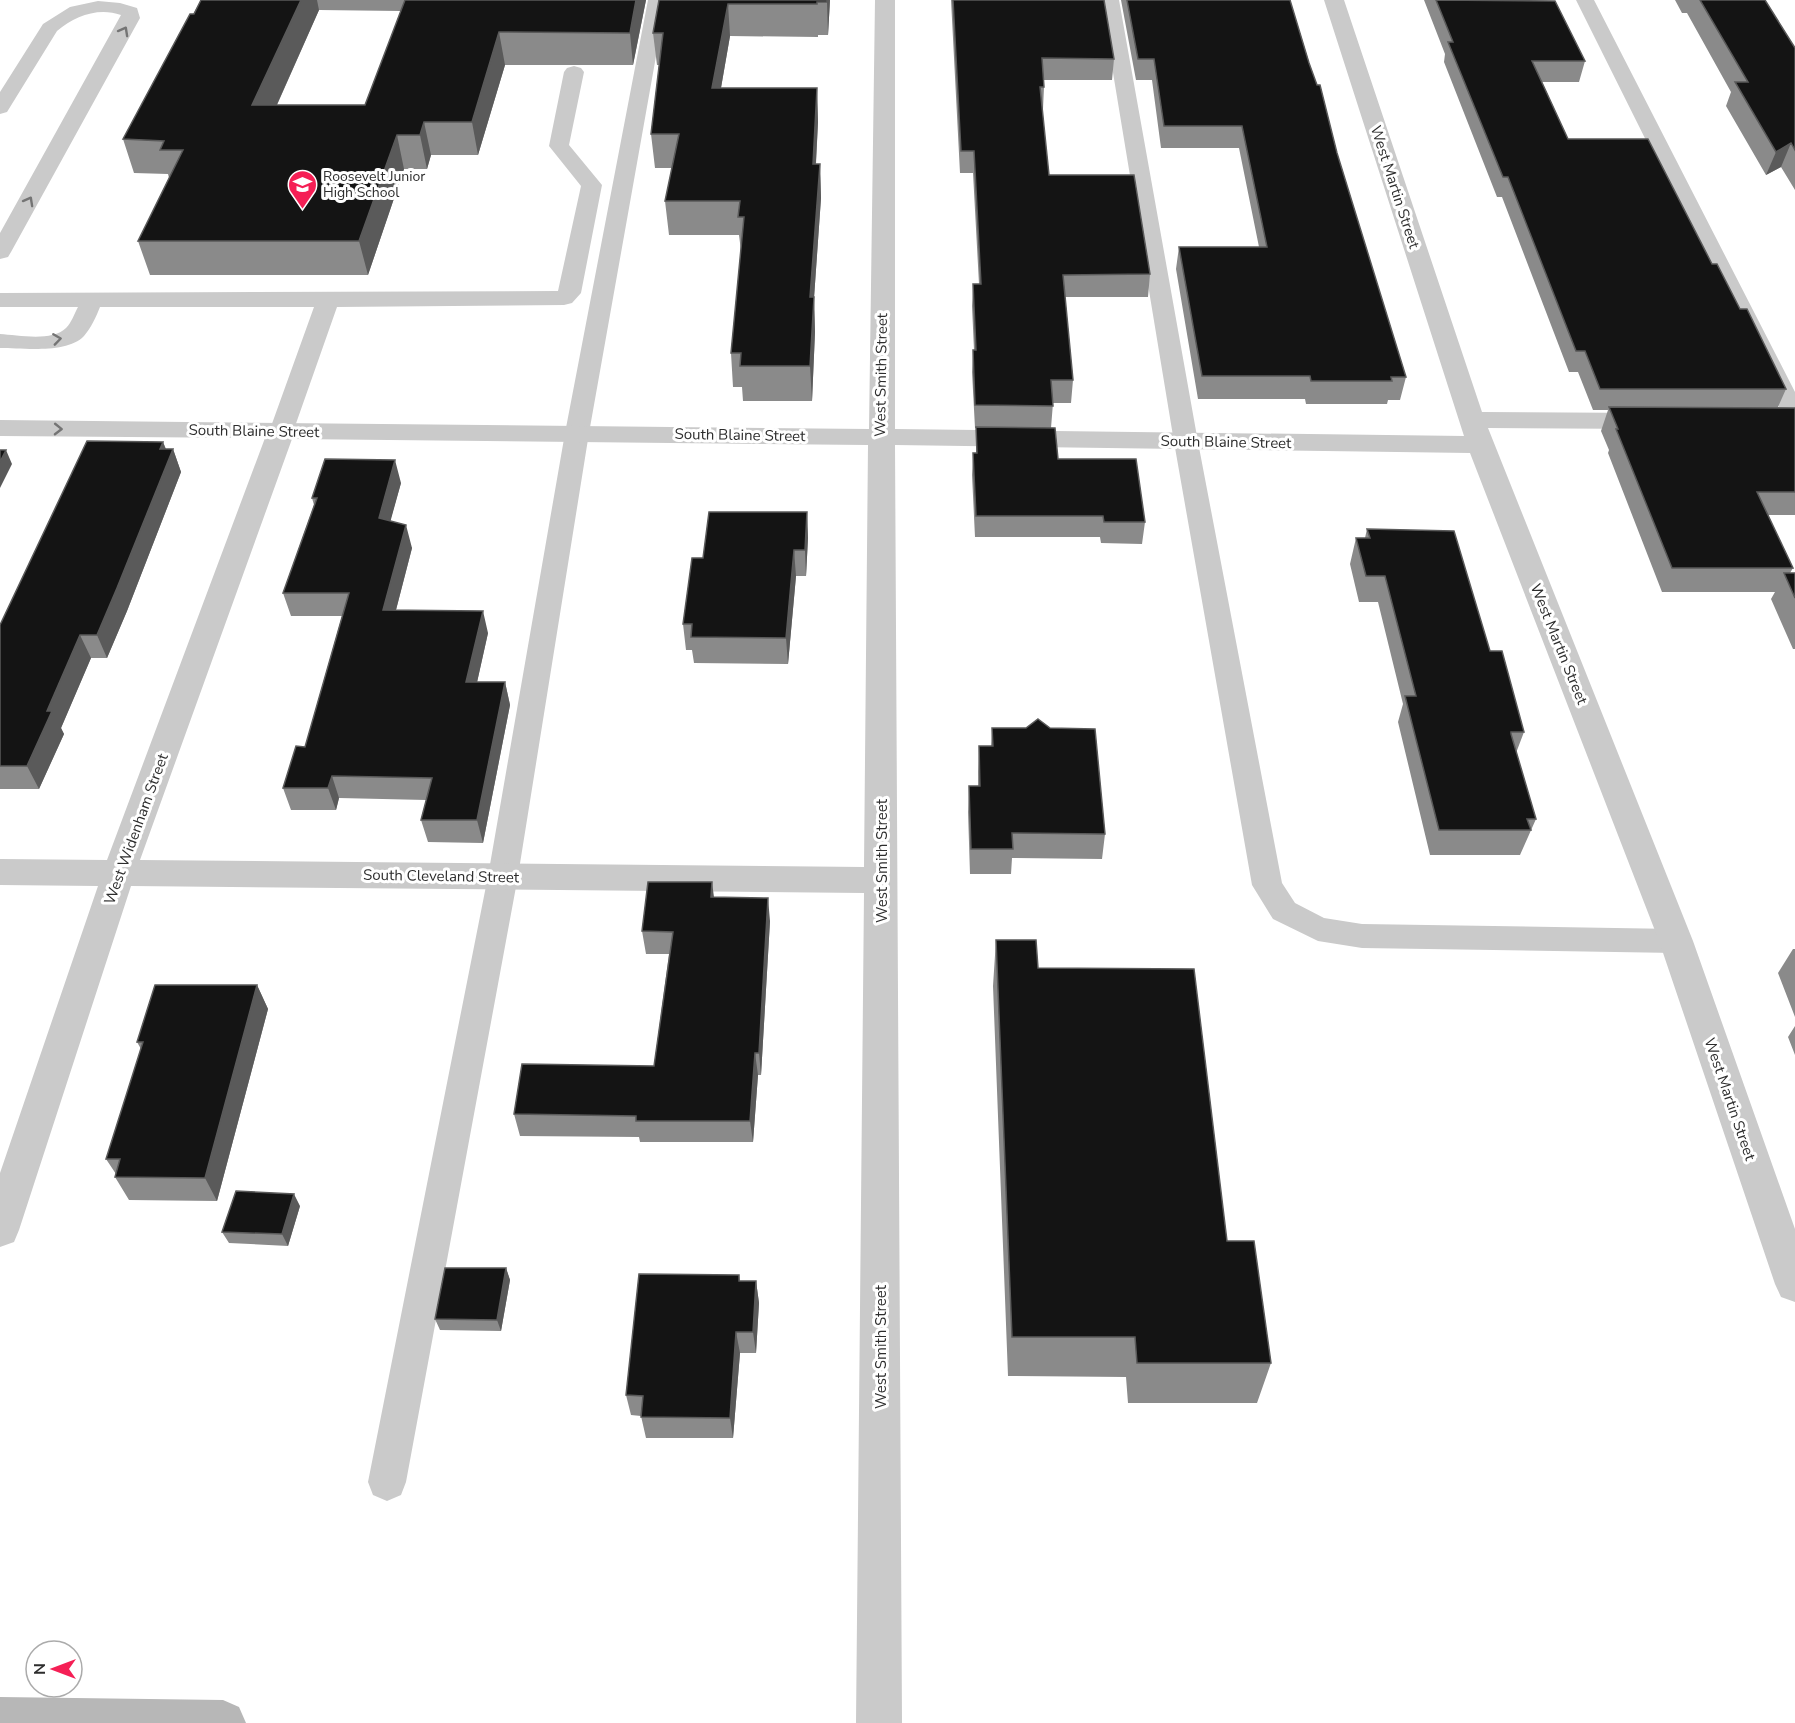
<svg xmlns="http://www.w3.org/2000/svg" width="1795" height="1723" font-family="'Nunito Sans',sans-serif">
  <rect width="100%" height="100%" fill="#fff"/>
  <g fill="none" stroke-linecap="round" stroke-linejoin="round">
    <path fill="#cacaca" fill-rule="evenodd" d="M648,0H666L589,433L518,876L406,1482L401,1495L387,1501L373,1495L368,1482L488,876L565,433Z
      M1101,0H1119L1198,442L1282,883L1295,903L1324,918L1362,924L1676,929L1687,932L1692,941L1687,950L1676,953L1362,948L1318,941L1273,919L1252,885L1174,442Z
      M1576,0H1594L1795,392V422L1787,420L1783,415Z
      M98,1L120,3L137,8L140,18L11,252L8,257L0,259V233L121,15C98,7 75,16 57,31L7,112L0,114V92L43,24L70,7Z
      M574,66L581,68L584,72L569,145L602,185L581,293L572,303L564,305L337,307L293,432L290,437L281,439L272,437L269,432L314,307H100C96,317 91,328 84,336C67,354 23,348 0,348V334C18,335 52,342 66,328C72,322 74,314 78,307H0V293L558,291L581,186L549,146L564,72L567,68Z"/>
    <path fill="#cacaca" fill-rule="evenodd" d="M875,0H895V429L1464,436L1324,0H1344L1482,412L1650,413L1659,415L1663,421L1659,427L1650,429L1488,428L1693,941L1795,1229V1302L1781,1297L1775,1284L1659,941L1470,453L895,445L902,1723H856L864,893L131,886L19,1230L14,1242L0,1247V1173L98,886L0,885V859L107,860L265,438L0,436V420L869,429ZM292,439L868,445L864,867L140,860Z"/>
    <path fill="#b7b7b7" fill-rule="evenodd" d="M0,1697L223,1700L239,1707L246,1723H0Z"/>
  </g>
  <path fill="#8a8a8a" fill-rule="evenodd" d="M201,0H646L633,65H505L478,155H431L427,169H404L368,275H150L138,241L169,178L168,174L134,173L123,139ZM319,10L401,11L365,105H277Z
    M659,0H830L828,35H818V37L730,36L721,88H817L818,122L816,164H820L821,198L814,298L815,332L812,401H743L742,387H733L731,353L741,251L739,235H669L665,201L672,168H655L651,134L659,65H657L653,33Z
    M951,0H1104L1114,59L1112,80H1044V87L1043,109H1042L1049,175L1150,274L1148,297H1065L1073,380L1071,403H1053L1051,428L1058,459L1145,522L1142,544L1101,543L1100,537H975L972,475L973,453H976V428H975L972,372L973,350H974L972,306L973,284H979L973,173H960Z
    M1121,0H1290L1406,377L1400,400H1388L1387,404H1306L1305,399H1198L1176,269L1179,247H1259L1239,148H1161L1152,80H1136Z
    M1424,0H1504L1585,61L1579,82H1542L1568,139L1712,264L1740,309L1786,389L1778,407L1795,408V515H1768L1793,568L1790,573H1795V649H1793L1771,599L1775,592H1662L1608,453L1609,450L1601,431L1608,410H1593L1578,372H1569L1502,197H1497L1444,62L1445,54Z
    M1675,0H1765L1795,48V190L1781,167L1766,175L1726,106L1731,92L1687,13H1682Z
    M163,442L166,449H173L181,472L127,611L107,658H91L61,728L64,734L39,789H0V625Z
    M401,483L390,521L412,548L396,610L488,633L477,682H505L510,705L483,843L428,842L421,820L426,800L339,798L336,810H291L283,788L305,747L342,616H291L283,593L314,505L312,498Z
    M807,512L808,538L806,576H796L788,664L694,663L692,650H686L683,624L703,558Z
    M1367,529L1490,651L1524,732L1516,753L1536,819L1520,855H1430L1398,722L1403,704L1378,602H1359L1350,564L1356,538H1365Z
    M992,728L1105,834L1102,859L1012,858L1011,874H970L968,812L969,786H978V772L979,746H991Z
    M714,897L770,921L761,1075H758L753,1142H640L639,1137L520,1136L514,1114L654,1066L669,954H646L642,931Z
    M996,940L1038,968L1227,1241L1271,1363L1257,1403H1128L1126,1377L1008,1376L993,986Z
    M1793,949H1795V1017L1778,973Z
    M257,985L268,1009L217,1201L129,1200L115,1177L116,1174L106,1159L141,1049L137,1042Z
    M1795,1026V1055L1788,1037Z
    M300,1206L288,1246L229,1243L222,1232Z
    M506,1268L510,1280L501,1331L440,1330L435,1319Z
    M739,1275L740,1281H756L759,1303L756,1353H740L733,1438H646L641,1416L631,1415L626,1395Z"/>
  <path fill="#5a5a5a" d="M301,0H317L319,10L262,138L252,105Z
    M636,0H646L633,65L630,33Z
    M827,0H830L828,35L827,2Z
    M728,4L730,36L715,122L712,88Z
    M499,32L505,65L478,155L472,122Z
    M817,88L818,122L814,198L813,164Z
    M424,122L431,155L427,169L420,135Z
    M397,135L404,169L368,275L359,241Z
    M1791,143L1781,167L1766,175L1776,152Z
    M820,164L821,198L814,298L815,332L812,401L810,366V297Z
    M163,442L169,458L173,449L181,472L127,611L107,658L97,635Z
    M6,450L12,464L0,488V462Z
    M395,460L401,483L385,541L379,518Z
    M807,512L808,538L806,576L805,550Z
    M406,525L412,548L390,633L383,610Z
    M794,550L796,576L788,664L786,638Z
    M483,611L488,633L472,705L466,682Z
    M80,635L91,658L61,728L64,734L39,789L27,766L47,711Z
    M505,682L510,705L483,843L477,820Z
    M332,776L339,798L336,810L328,788Z
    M712,882L715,905L711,897Z
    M768,898L770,921L761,1075L759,1053Z
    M257,985L268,1009L217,1201L205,1178Z
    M755,1053L758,1075L753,1142L750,1121Z
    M294,1194L300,1206L288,1246L282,1234Z
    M506,1268L510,1280L501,1331L497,1320Z
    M756,1281L759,1303L756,1353L753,1332Z
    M736,1332L740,1353L733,1438L730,1418Z"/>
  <path fill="#141414" stroke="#5a5a5a" stroke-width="1.5" d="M201,0H301L252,105H365L405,0H636L630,33L499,32L472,122H424L420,135H397L359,241H138L183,150H160L164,141L123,139L190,14H194Z
    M659,0H827V2H817V4H728L712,88H817L813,164H820L810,297H814L810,366H740L741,353H731L744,217H738L740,201H665L679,134H651L663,33H653Z
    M953,0H1104L1114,59L1042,58L1044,87H1040L1049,175H1134L1150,274L1063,275L1073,380H1051L1053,406L975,405L973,350H976L973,284H981L974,151H961Z
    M1127,0H1290L1309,63L1317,85H1320L1337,153L1406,377H1391L1392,381H1311L1310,376H1202L1179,247H1267L1242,126H1164L1154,59H1138Z
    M1436,0L1555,1L1585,61H1532L1568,139H1648L1712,264H1717L1740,309H1747L1786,389H1600L1585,351H1576L1508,177H1503L1448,42H1453Z
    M1700,0H1765L1795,48V150L1791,143L1776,152L1735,82H1748Z
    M1609,407L1795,408V492H1757L1793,568H1672L1616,429H1618Z
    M976,427L1055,428L1058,459H1136L1145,522H1104L1103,516H976L973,453H977Z
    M87,441L163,442L160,449H173L117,588L97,635H80L47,711H52L27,766H0V625Z
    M0,450H6L0,462Z
    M325,459L395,460L379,518L406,525L383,610L483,611L466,682H505L477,820H421L432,778L332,776L328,788H283L296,746L305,747L349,593H283L317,498H312Z
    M709,512H807L805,550H794L786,638L691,637L692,624H683L692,558H703Z
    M1367,529L1454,531L1490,651H1502L1524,732H1511V734L1536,819H1527L1531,830H1439L1405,696H1416L1385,576H1366L1356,538H1370Z
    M1784,573H1795V598Z
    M1038,719L1050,728L1095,729L1105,834L1012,833L1013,849H971L969,786H980L979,746H993L992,728H1026Z
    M648,882H712L711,897L768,898L759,1053H755L750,1121H636V1116L514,1114L522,1064L654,1066L673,932L642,931Z
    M996,940H1036L1038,968L1194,969L1227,1241H1254L1271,1363H1137L1135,1337H1012Z
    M155,985H257L205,1178L115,1177L120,1159H106L143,1042H137Z
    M236,1191L294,1194L282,1234L222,1232Z
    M445,1268H506L497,1320L435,1319Z
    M639,1274L739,1275V1281H756L753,1332H736L730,1418L641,1417L643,1396L626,1395Z"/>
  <defs><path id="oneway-chevron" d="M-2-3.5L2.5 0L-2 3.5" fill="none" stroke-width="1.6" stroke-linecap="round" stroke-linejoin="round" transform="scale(1.5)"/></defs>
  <g stroke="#747474">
    <use href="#oneway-chevron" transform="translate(124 31) rotate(-61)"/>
    <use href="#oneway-chevron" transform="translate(29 201) rotate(-61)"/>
    <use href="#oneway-chevron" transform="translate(57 339) rotate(-8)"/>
    <use href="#oneway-chevron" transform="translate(58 429) rotate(1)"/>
  </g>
  <defs>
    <symbol id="school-pin" viewBox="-11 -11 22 30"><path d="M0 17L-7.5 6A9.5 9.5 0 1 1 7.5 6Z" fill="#f51f55" stroke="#fff"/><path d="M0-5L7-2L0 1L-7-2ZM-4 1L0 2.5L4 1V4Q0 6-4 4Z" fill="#fff"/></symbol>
  </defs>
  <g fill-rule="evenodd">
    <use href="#school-pin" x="286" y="168" width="33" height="45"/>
  </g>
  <g text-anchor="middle" stroke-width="6" stroke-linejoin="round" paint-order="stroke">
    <g font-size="14" fill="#2d2d2d" stroke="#fff" text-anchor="start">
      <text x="323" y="181">Roosevelt Junior<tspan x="323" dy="16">High School</tspan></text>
    </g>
    <g font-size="15" fill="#2d2d2d" stroke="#fff">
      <text transform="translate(1395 187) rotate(72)" y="5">West Martin Street</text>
      <text transform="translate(881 375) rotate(-89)" y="5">West Smith Street</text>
      <text transform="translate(254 431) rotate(1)" y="5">South Blaine Street</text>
      <text transform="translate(740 435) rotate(1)" y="5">South Blaine Street</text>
      <text transform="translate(1226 442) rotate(1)" y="5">South Blaine Street</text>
      <text transform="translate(1559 644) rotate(68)" y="5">West Martin Street</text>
      <text transform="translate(136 829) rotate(-70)" y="5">West Widenham Street</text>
      <text transform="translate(882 861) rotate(-90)" y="5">West Smith Street</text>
      <text transform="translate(441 876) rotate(1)" y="5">South Cleveland Street</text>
      <text transform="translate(1730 1099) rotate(71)" y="5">West Martin Street</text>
      <text transform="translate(881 1347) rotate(-90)" y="5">West Smith Street</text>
    </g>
  </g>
  <g transform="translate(54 1669) rotate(270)"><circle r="28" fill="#ffffff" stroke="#ababab" stroke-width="1.5"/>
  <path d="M0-4.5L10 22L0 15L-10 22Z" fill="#f51f55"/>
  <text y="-9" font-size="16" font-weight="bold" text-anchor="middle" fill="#2d2d2d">N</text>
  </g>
</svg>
